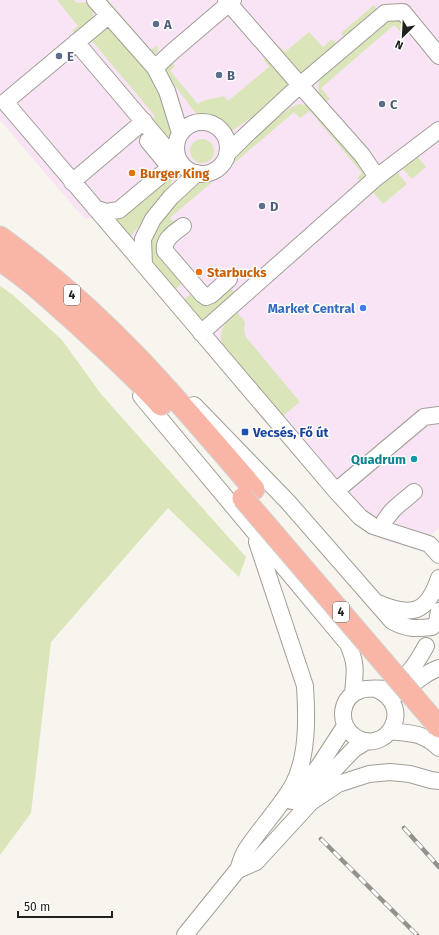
<svg xmlns="http://www.w3.org/2000/svg" width="439" height="935" font-family="'Fira Sans',sans-serif">
  <rect width="100%" height="100%" fill="#f7f5ed"/>
  <path fill="#f8e4f4" d="M0,0H439V528L415,549L383,540L364,530L350,517L94,218L86,219L74,207L0,120Z"/>
  <path fill="#dae6b9" d="M57,0H74L77,3L89,2C101,16 86,24 76,33H74L72,31L78,26Z
    M102,0H108L151,50L157,45L158,52L152,55Z
    M374,5L378,11L345,38L341,33Z
    M402,18L407,25L400,31L394,25L321,88L330,99L323,104C318,93 316,85 322,74L385,20Z
    M105,28L111,29L164,91L177,137L174,141L170,142L149,121L155,116L92,41L84,48L100,29Z
    M309,32L323,47L332,39L337,45L304,72C293,71 286,58 279,50V46L285,52Z
    M265,57L287,77L288,83L286,90L254,116L233,130H228C220,122 212,118 200,119L167,75L166,65L171,63L175,66L170,71L198,104C206,98 214,99 224,96L228,101L269,67L264,60Z
    M299,104L306,105L311,107L366,172L364,179L361,181L357,178L362,173L310,111L300,118L294,112L170,218L178,227L161,241L182,283L175,290L152,262L149,251V241L155,226L197,180L215,175L226,167L239,147L290,108Z
    M190 151a12 12 0 1 1 24 0a12 12 0 1 1-24 0Z
    M161,152L176,155L178,164L169,189L130,237L109,214L168,173Z
    M416,155L426,167L412,179L401,167Z
    M396,171L407,184L383,204L372,191Z
    M228,285L237,295L208,320C197,321 190,308 183,300L191,294Z
    M0,286L13,295L62,340L101,394L246,557L239,577L168,508L51,642L31,813L0,855Z
    M237,312L245,322L244,331L246,337L300,402L283,416L222,344C218,329 226,321 237,312Z"/>
  <g fill="none" stroke-linecap="round" stroke-linejoin="round">
    <defs>
      <path id="minor" d="M95,0L155,68L167,91L180,133
        M226,0L300,85L385,13L403,12L439,56
        M108,16L5,102L144,265
        M76,42L164,146L176,150
        M155,68L172,52L233,0
        M176 148a26 26 0 1 1 52 0a26 26 0 1 1-52 0Z
        M227,154L245,136L300,85L362,155L377,177
        M197,173L171,197L153,219L143,239L144,265L336,491L360,517L373,526L429,544L439,555
        M72,182L144,121
        M95,208L106,212L119,210L167,170L168,165L148,141
        M183,226C174,233 163,239 165,251L202,294L206,297L211,295L229,279
        M201,333L377,177L439,130
        M141,396L348,644C357,665 355,671 353,694
        M194,405L288,502L392,621C406,629 416,629 432,627
        M336,491L424,417L439,415
        M381,528C388,511 401,503 414,492
        M378,603C411,617 427,614 439,578
        M437,622L439,611
        M376,689C417,707 385,758 354,736C337,724 340,696 361,690C370,687 382,689 391,689C409,674 415,666 426,646
        M402,693C414,683 425,673 439,668
        M391,731C411,734 423,732 439,748
        M311,794L354,749L367,741
        M292,801L319,766L345,726
        M238,870C240,864 242,856 246,850C260,828 280,808 293,785C308,757 307,717 305,686L257,542
        M238,870L256,862L311,802L338,784L369,774L390,772L410,774L431,780L439,781
        M185,935L244,862"/>
      <path id="major" d="M0,237C50,273 97,315 139,359C179,401 216,445 254,489
        M0,260C29,279 54,303 80,326C108,352 136,377 161,405"/>
    </defs>
    <use href="#minor" stroke="#a19e97" stroke-width="18"/>
    <use href="#major" stroke="#d3d3d2" stroke-width="23"/>
    <use href="#minor" stroke="#fff" stroke-width="16"/>
    <use href="#major" stroke="#f9b6a6" stroke-width="21"/>
    <defs>
      <path id="rail" d="M404,828L439,867
        M321,839L417,935"/>
    </defs>
    <use href="#rail" stroke="#94928d" stroke-width="4.5"/>
    <use href="#rail" stroke="#fff" stroke-width="3" stroke-dasharray="9" stroke-linecap="butt"/>
    <defs>
      <path id="major-bridge" d="M243,498L439,727"/>
    </defs>
    <use href="#major-bridge" stroke="#d3d3d2" stroke-width="23" stroke-linecap="butt"/>
    <use href="#major-bridge" stroke="#f9b6a6" stroke-width="21"/>
  </g>
  <g fill="#5c6f8a" stroke="#fff" stroke-width="1.5">
    <circle cx="156" cy="24" r="4"/>
    <circle cx="59" cy="56" r="4"/>
    <circle cx="219" cy="75" r="4"/>
    <circle cx="382" cy="104" r="4"/>
    <circle cx="262" cy="206" r="4"/>
  </g>
  <g fill="#e8710a" stroke="#fff" stroke-width="1.5">
    <circle cx="132" cy="173" r="4"/>
    <circle cx="199" cy="272" r="4"/>
  </g>
  <circle fill="#3f7fe0" stroke="#fff" stroke-width="1.5" cx="363" cy="308" r="4"/>
  <rect fill="#1a4fb4" stroke="#fff" stroke-width="1.5" x="241" y="428" width="8" height="8" rx="2"/>
  <circle fill="#0f9aa8" stroke="#fff" stroke-width="1.5" cx="414" cy="459" r="4"/>
  <g text-anchor="middle" stroke-width="3" stroke-linejoin="round" paint-order="stroke">
    <g fill="#fff" stroke="#646462" stroke-width="1">
      <rect x="64" y="285" width="16" height="20" rx="3"/>
      <rect x="333" y="602" width="16" height="20" rx="3"/>
    </g>
    <g font-size="12" font-weight="bold" fill="#21211e">
      <text x="72" y="299">4</text>
      <text x="341" y="616">4</text>
    </g>
    <g font-size="13" font-weight="bold" fill="#4e5e75" stroke="#fff" text-anchor="start">
      <text x="164" y="29">A</text>
      <text x="67" y="61">E</text>
      <text x="227" y="80">B</text>
      <text x="390" y="109">C</text>
      <text x="270" y="211">D</text>
    </g>
    <g font-size="13" font-weight="bold" fill="#c56008" stroke="#fff" text-anchor="start">
      <text x="140" y="178">Burger King</text>
      <text x="207" y="277">Starbucks</text>
    </g>
    <g font-size="13" font-weight="bold" fill="#366cbe" stroke="#fff" text-anchor="end">
      <text x="355" y="313">Market Central</text>
    </g>
    <g font-size="13" font-weight="bold" fill="#164399" stroke="#fff" text-anchor="start">
      <text x="253" y="437">Vecsés, Fő út</text>
    </g>
    <g font-size="13" font-weight="bold" fill="#0d838f" stroke="#fff" text-anchor="end">
      <text x="406" y="464">Quadrum</text>
    </g>
  </g>
  <g transform="translate(403 36) rotate(204)" stroke="#ffffff" stroke-width="3" paint-order="stroke">
  <path d="M0-3L7 15L0 10L-7 15Z" fill="#21211e"/>
  <text y="-6" font-size="11" font-weight="bold" text-anchor="middle" fill="#21211e">N</text>
  </g>
  <path d="M18 911v6h94v-6" fill="none" stroke="#21211e" stroke-width="2"/>
  <text x="24" y="911" font-size="12" fill="#21211e" stroke="#ffffff" stroke-width="3" paint-order="stroke">50 m</text>
</svg>
